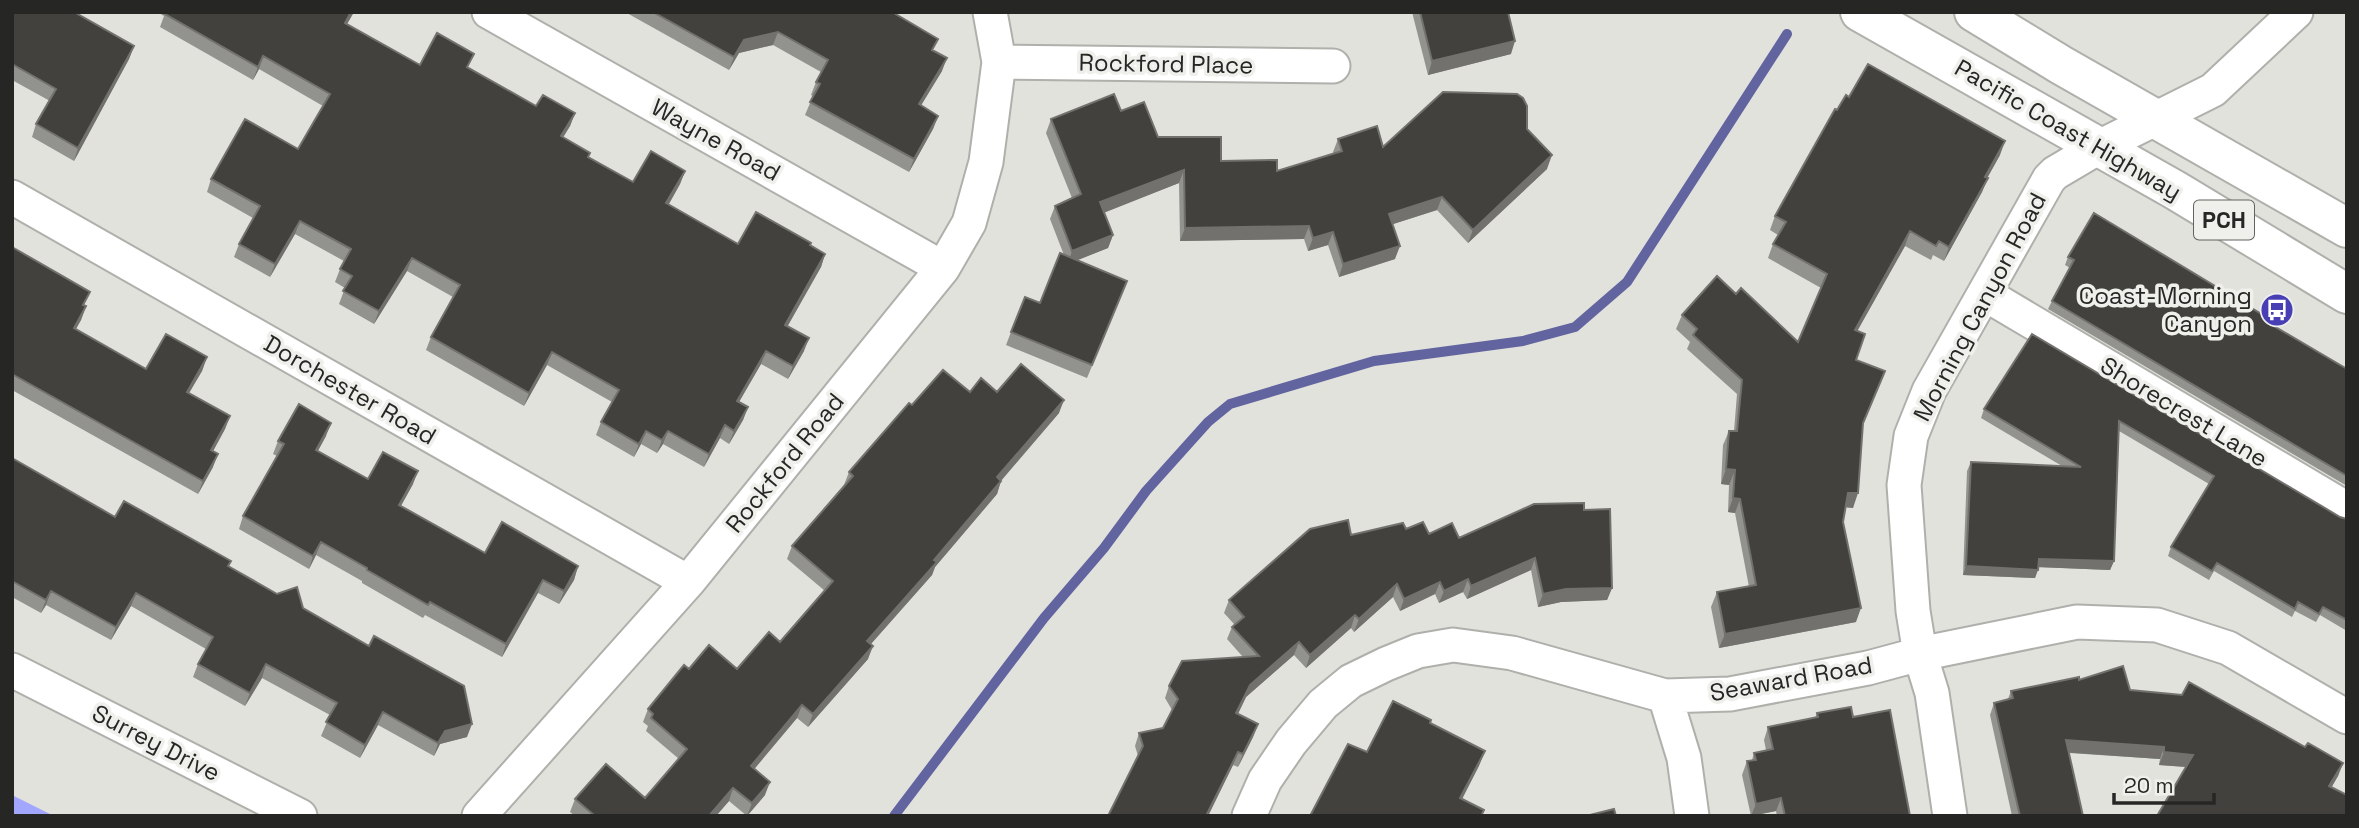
<svg xmlns="http://www.w3.org/2000/svg" width="2359" height="828" font-family="'Space Grotesk',sans-serif">
  <rect width="100%" height="100%" fill="#e2e2dd"/>
  <path fill="#a2a7fd" d="M12,795L54,816H12Z"/>
  <g fill="none" stroke-linecap="round" stroke-linejoin="round">
    <path stroke="#6264a0" stroke-width="10" d="M894,816L1044,618L1104,548L1146,491L1208,422L1230,404L1374,361L1523,341L1575,327L1627,282L1787,34"/>
    <defs>
      <path id="minor" d="M489,12L943,268
        M999,62L1333,66
        M12,197L688,582
        M1985,294L2347,509
        M12,670L300,816
        M1665,696L1684,758L1692,816
        M479,816L688,582L943,268L969,223L986,162L999,62L990,12
        M1249,816L1265,780L1291,742L1323,704L1351,681L1386,664L1418,651L1453,645L1512,653L1665,696L1730,694L1868,668L1920,654L2077,622L2157,625L2228,648L2347,717
        M1950,816L1932,693L1920,654L1913,611L1904,485L1911,436L1929,391L2049,179L2055,173L2099,147L2213,90L2296,12"/>
      <path id="trunk" d="M1860,12L2175,190L2347,294
        M1974,12L2061,65L2347,228"/>
    </defs>
    <use href="#minor" stroke="#afafab" stroke-width="37"/>
    <use href="#trunk" stroke="#afafab" stroke-width="42"/>
    <use href="#minor" stroke="#fff" stroke-width="33"/>
    <use href="#trunk" stroke="#fff" stroke-width="38"/>
  </g>
  <path fill="#92928e" d="M12,12L134,46L129,59L74,161L32,137L36,124L50,101L12,80Z
    M157,12H354L347,24L420,65L469,68L536,106L575,113L570,126L563,137L589,157L633,182L685,171L680,184L669,204L738,244L810,245L825,254L821,267L787,326L804,351L788,379L761,364L739,402L748,407L743,420L729,444L720,438L704,467L663,444L657,453L641,444L634,457L596,435L601,422L612,402L547,365L524,406L426,350L431,337L453,297L407,271L374,324L339,304L345,288L335,282L340,269L344,261L295,234L270,277L234,257L239,244L253,218L207,192L211,179L298,149L323,106L259,69L253,80L160,27L164,16Z
    M625,12H892L934,51L942,71L921,105L938,116L933,129L909,172L805,115L813,96L811,95L816,82L821,72L773,45L739,53L729,70Z
    M1412,12H1508L1511,54L1428,75Z
    M1837,110L2000,155L1987,178L1982,192L1944,261L1933,255L1931,260L1905,246L1857,331L1856,360L1885,371L1863,425L1853,508L1846,507L1843,522L1856,622L1719,648L1711,607L1717,592L1749,587L1735,513L1728,512L1729,485L1721,484L1723,445L1729,431H1734L1737,394L1687,349L1690,342L1676,329L1682,315L1736,294L1798,342L1821,288L1768,258L1773,244L1778,235L1770,230L1775,216Z
    M1121,111L1158,137L1221,161L1277,171L1334,154L1333,152L1338,139L1383,147L1527,129L1547,169L1468,243L1437,210L1393,224L1395,259L1339,277L1328,245L1308,251L1304,239L1180,241L1179,183L1104,212L1113,235L1108,248L1077,260L1122,294L1087,378L1006,345L1011,332L1040,303L1064,255L1050,219L1055,206L1072,198L1046,133L1051,119Z
    M12,247L86,306L81,320L76,329L146,369L207,357L202,371L189,393L230,416L225,429L213,451V467L198,494L12,390Z
    M2068,257L2268,318L2267,322L2347,369V486L2048,309L2052,301L2070,268L2065,265Z
    M2032,334L2340,517L2347,519V631L2320,615L2316,622L2295,611L2292,617L2214,571L2209,580L2168,556L2171,547L2209,484L2119,431L2114,561L2110,570L2038,567L2035,578L1963,575L1967,471L1971,462L2062,466L1981,418L1984,409Z
    M970,392H997L1059,413L1001,481L997,494L935,567L932,575L871,644L868,659L808,727L797,718L754,769L765,795L747,816L729,801L716,816H575L570,812L575,799L645,798L679,759L646,731L648,726L643,722L648,709L689,669H737L780,642L825,591L787,559L792,546L844,485L849,472L912,405Z
    M326,436L318,451L368,479L413,484L401,506L485,553L578,566L574,580L559,604L538,593L502,657L425,615L423,618L362,583V581L316,555L309,569L239,529L243,516L277,456L273,454L278,441Z
    M12,458L115,517L231,561L229,567L303,608L467,737L440,744L434,756L378,725L360,758L321,736L330,715L262,678L245,706L193,677L198,664L206,649L131,606L111,640L46,605L41,613L12,597Z
    M1584,510L1612,588L1607,600L1561,602L1538,607L1531,570L1467,599L1463,592L1439,603L1435,594L1400,611L1393,597L1354,632L1351,628L1306,668L1294,655L1246,697L1238,714L1258,724L1253,737L1238,767L1233,765L1208,816H1108L1138,756L1135,746L1139,733L1163,728L1172,710L1165,698L1169,686L1243,657L1227,639L1232,627L1234,624L1224,613L1229,600L1351,535L1406,529L1429,534L1459,538Z
    M2079,680L2130,690L2305,747L2343,763L2338,776L2331,787L2185,767L2159,765L2160,759L2069,753L2083,816H2012L1990,715L1994,703L2008,699L2011,691Z
    M1817,713L1853,717L1910,816H1777L1776,811L1751,816L1742,775L1747,761L1752,760L1754,753L1766,750L1764,740L1768,727L1815,718Z"/>
  <path fill="#72716e" d="M351,12H354L340,36L345,23Z
    M778,32L773,45L739,53L729,70L734,57L744,40Z
    M1515,41L1511,54L1428,75L1432,61Z
    M134,46L129,59L74,161L78,148Z
    M263,56L259,69L253,80L258,67Z
    M947,58L942,71L914,117L919,104Z
    M575,113L570,126L556,149L561,136Z
    M938,116L933,129L909,172L914,159Z
    M2005,141L2000,155L1980,191L1985,177Z
    M1552,155L1547,169L1468,243L1473,230Z
    M1184,170L1179,183L1096,216L1100,202Z
    M685,171L680,184L662,216L666,203Z
    M1988,178L1982,192L1944,261L1949,247Z
    M1442,197L1437,210L1384,227L1389,214Z
    M300,221L295,234L270,277L275,264Z
    M1309,226L1304,239L1180,241L1185,228Z
    M1910,231L1905,246L1850,344L1855,330Z
    M1333,232L1328,245L1308,251L1313,238Z
    M1113,235L1108,248L1068,264L1072,251Z
    M1400,246L1395,259L1339,277L1343,264Z
    M825,254L821,267L781,338L785,325Z
    M412,258L407,271L374,324L379,311Z
    M86,306L81,320L69,341L74,328Z
    M809,338L804,351L788,379L793,366Z
    M766,351L761,364L732,414L737,401Z
    M552,352L547,365L524,406L529,393Z
    M207,357L202,371L182,405L187,392Z
    M1064,400L1059,413L992,491L997,477Z
    M748,407L743,420L729,444L734,431Z
    M230,416L225,429L206,464L211,450Z
    M331,423L326,436L311,463L316,450Z
    M725,425L720,438L704,467L709,454Z
    M646,431L641,444L634,457L639,444Z
    M668,431L663,444L657,453L662,440Z
    M218,454L213,467L198,494L203,481Z
    M1726,469L1735,470L1729,485L1721,484Z
    M418,471L413,484L394,518L399,505Z
    M1001,481L997,494L935,567L932,575L862,654L867,641L934,560Z
    M1848,493H1858L1853,508L1843,507Z
    M1733,498L1740,499L1735,513L1728,512Z
    M321,542L316,555L309,569L313,556Z
    M1535,558L1531,570L1467,599L1471,586Z
    M2039,559L2114,561L2110,570L2036,567Z
    M578,566L574,580L559,604L564,591Z
    M1966,566L2038,570L2035,578L1963,575Z
    M1468,579L1463,592L1439,603L1444,591Z
    M543,580L538,593L502,657L506,644Z
    M1440,582L1435,594L1400,611L1404,599Z
    M1397,584L1393,597L1354,632L1359,619Z
    M1612,588L1607,600L1561,602L1538,607L1543,594L1566,589Z
    M51,591L46,605L41,613L46,600Z
    M136,593L131,606L111,640L116,627Z
    M1861,608L1856,622L1719,648L1725,634Z
    M1355,615L1351,628L1306,668L1310,655Z
    M1299,642L1294,655L1246,697L1232,726L1236,713L1250,685Z
    M873,646L868,659L808,727L813,714Z
    M266,664L262,678L245,706L250,693Z
    M802,705L797,718L746,779L751,766Z
    M383,712L378,725L360,758L365,745Z
    M472,724L467,737L440,744L434,756L438,743L445,731Z
    M1258,724L1253,737L1238,767L1243,754Z
    M2066,740L2164,747L2160,759L2061,752Z
    M1485,751L1479,766L1455,813L1460,798Z
    M1238,752L1233,765L1208,816H1206Z
    M2164,752L2193,755L2188,767L2159,765Z
    M2343,763L2338,776L2325,799L2329,786Z
    M770,782L765,795L747,816L752,803Z
    M733,788L729,801L716,816H709Z
    M1781,798L1776,811L1751,816L1756,804Z"/>
  <path fill="#42413e" stroke="#72716e" stroke-width="2" d="M12,12H40V13V12H74L134,46L78,148L36,124L56,89L12,64Z
    M166,12H351L345,23L420,65L437,33L474,54L467,67L536,106L543,95L575,113L561,136L590,153L588,157L633,182L651,151L685,171L666,203L738,244L756,212L811,243L810,245L825,254L785,325L809,338L793,366L766,351L737,401L748,407L734,431L725,425L709,454L668,431L662,440L646,431L639,444L601,422L619,390L552,352L529,393L431,337L460,285L412,258L379,311L343,291L352,276L340,269L351,249L300,221L275,264L239,244L260,206L211,179L245,119L298,149L330,94L263,56L258,67L165,14Z
    M653,12H892L938,39L932,50L947,58L919,104L938,116L914,159L810,102L820,84L816,82L828,60L778,32L744,40L734,57Z
    M1420,12H1508L1515,41L1432,61Z
    M1868,64L2005,141L1985,177L1988,178L1949,247L1939,241L1936,246L1910,231L1855,330L1865,334L1856,360L1885,371L1863,423L1858,493H1848L1843,522L1861,608L1725,634L1717,592L1756,585L1740,499L1733,498L1735,470L1726,469L1729,431H1737L1742,380L1693,335L1697,329L1682,315L1717,276L1736,294L1741,288L1798,342L1827,274L1773,244L1786,222L1775,216L1835,109L1837,110L1846,95L1849,97Z
    M1443,92L1517,94L1523,98L1527,106V129L1552,155L1473,230L1442,197L1389,214L1400,246L1343,264L1333,232L1313,238L1309,226L1185,228L1184,170L1100,202L1113,235L1072,251L1055,206L1081,194L1051,119L1114,94L1121,111L1144,102L1158,137H1221V161L1277,160V171L1342,151L1338,139L1377,126L1383,147Z
    M2094,213L2268,318L2267,322L2347,369V476L2052,301L2074,260L2068,257Z
    M12,247L90,292L83,305L86,306L74,328L146,369L166,334L207,357L187,392L230,416L211,450L218,454L203,481L12,374Z
    M1060,253L1127,281L1092,365L1011,332L1025,297L1040,303Z
    M2032,334L2340,517L2347,519V620L2323,607L2319,614L2298,602L2295,609L2217,563L2212,571L2171,547L2214,476L2119,421L2114,561L2039,559L2038,570L1966,566L1971,462L2081,467L1984,409Z
    M1021,364L1064,400L997,477L1001,481L934,560L937,562L867,641L873,646L813,714L802,705L751,766L770,782L752,803L733,788L709,816H595L575,799L606,764L645,798L687,749L651,718L653,714L648,709L684,665L689,669L709,645L737,669L769,632L780,642L833,581L792,546L853,476L849,472L909,403L912,405L943,370L970,392L981,378L997,392Z
    M299,404L331,423L316,450L368,479L383,452L418,471L399,505L485,553L502,522L578,566L564,591L543,580L506,644L430,602L428,605L367,570V568L321,542L313,556L243,516L284,444L278,441Z
    M12,458L115,517L124,501L231,561L228,566L277,594L297,587L303,608L369,646L374,636L464,686L472,724L445,731L438,743L383,712L365,745L326,722L337,703L266,664L250,693L198,664L213,637L136,593L116,627L51,591L46,600L12,581Z
    M1584,503V510L1610,509L1612,588L1566,589L1543,594L1535,558L1471,586L1468,579L1444,591L1440,582L1404,599L1397,584L1359,619L1355,615L1310,655L1299,642L1250,685L1236,713L1258,724L1243,754L1238,752L1206,816H1108L1143,746L1139,733L1163,728L1178,699L1169,686L1182,661L1259,656L1232,627L1244,617L1229,600L1310,529L1348,520L1351,535L1403,523L1406,529L1423,522L1429,534L1452,523L1459,538L1534,504Z
    M2123,666L2130,690L2182,695L2189,682L2305,747L2308,743L2343,763L2329,786L2347,795V816H2157L2193,755L2164,752V747L2066,740L2083,816H2020L1994,703L2013,698L2011,691L2079,677V680Z
    M1393,701L1431,720L1430,723L1485,751L1460,798L1484,810L1481,816H1310L1348,744L1367,752Z
    M1851,707L1853,717L1890,710L1910,816H1785L1781,798L1756,804L1747,761L1756,760L1754,753L1773,749L1768,727L1818,717L1817,713Z
    M1614,809L1616,816H1586Z"/>
  <defs>
    <symbol id="bus-disc" viewBox="-11 -11 22 22"><circle r="9.5" fill="#493fb5" stroke="#efefeb"/><path d="M-5-6H5V4H4V6H2V4H-2V6H-4V4H-5ZM-3.5-4V0h7V-4ZM-3.5 1.2v1.5H-2V1.2ZM2 1.2v1.5H3.5V1.2Z" fill="#fff"/></symbol>
  </defs>
  <g fill-rule="evenodd">
    <use href="#bus-disc" x="2258" y="291" width="38" height="38"/>
  </g>
  <g text-anchor="middle" stroke-width="7" stroke-linejoin="round" paint-order="stroke">
    <rect fill="#efefeb" stroke="#626260" stroke-width="2" x="2194" y="200.5" width="60" height="39" rx="5"/>
    <g font-size="23" font-weight="bold" fill="#262625">
      <text x="2224" y="228">PCH</text>
    </g>
    <g font-size="24" fill="#262625" stroke="#efefeb">
      <text transform="translate(1166 64) rotate(1)" y="8">Rockford Place</text>
      <text transform="translate(2068 130) rotate(30)" y="8">Pacific Coast Highway</text>
      <text transform="translate(716 140) rotate(29)" y="8">Wayne Road</text>
      <text transform="translate(1980 307) rotate(-62)" y="8">Morning Canyon Road</text>
      <text transform="translate(350 390) rotate(30)" y="8">Dorchester Road</text>
      <text transform="translate(2184 412) rotate(31)" y="8">Shorecrest Lane</text>
      <text transform="translate(785 463) rotate(-51)" y="8">Rockford Road</text>
      <text transform="translate(1791 679) rotate(-10)" y="8">Seaward Road</text>
      <text transform="translate(156 743) rotate(27)" y="8">Surrey Drive</text>
    </g>
    <g font-size="24" fill="#262625" stroke="#efefeb" text-anchor="end">
      <text x="2252" y="304">Coast-Morning<tspan x="2252" dy="28">Canyon</tspan></text>
    </g>
  </g>
  <rect width="2359" height="828" fill="none" stroke="#262625" stroke-width="28"/>
  <path d="M2114 793v10h100v-10" fill="none" stroke="#262625" stroke-width="3.5"/>
  <text x="2124" y="793" font-size="21" fill="#262625" stroke="#efefeb" stroke-width="5" paint-order="stroke">20 m</text>
</svg>
